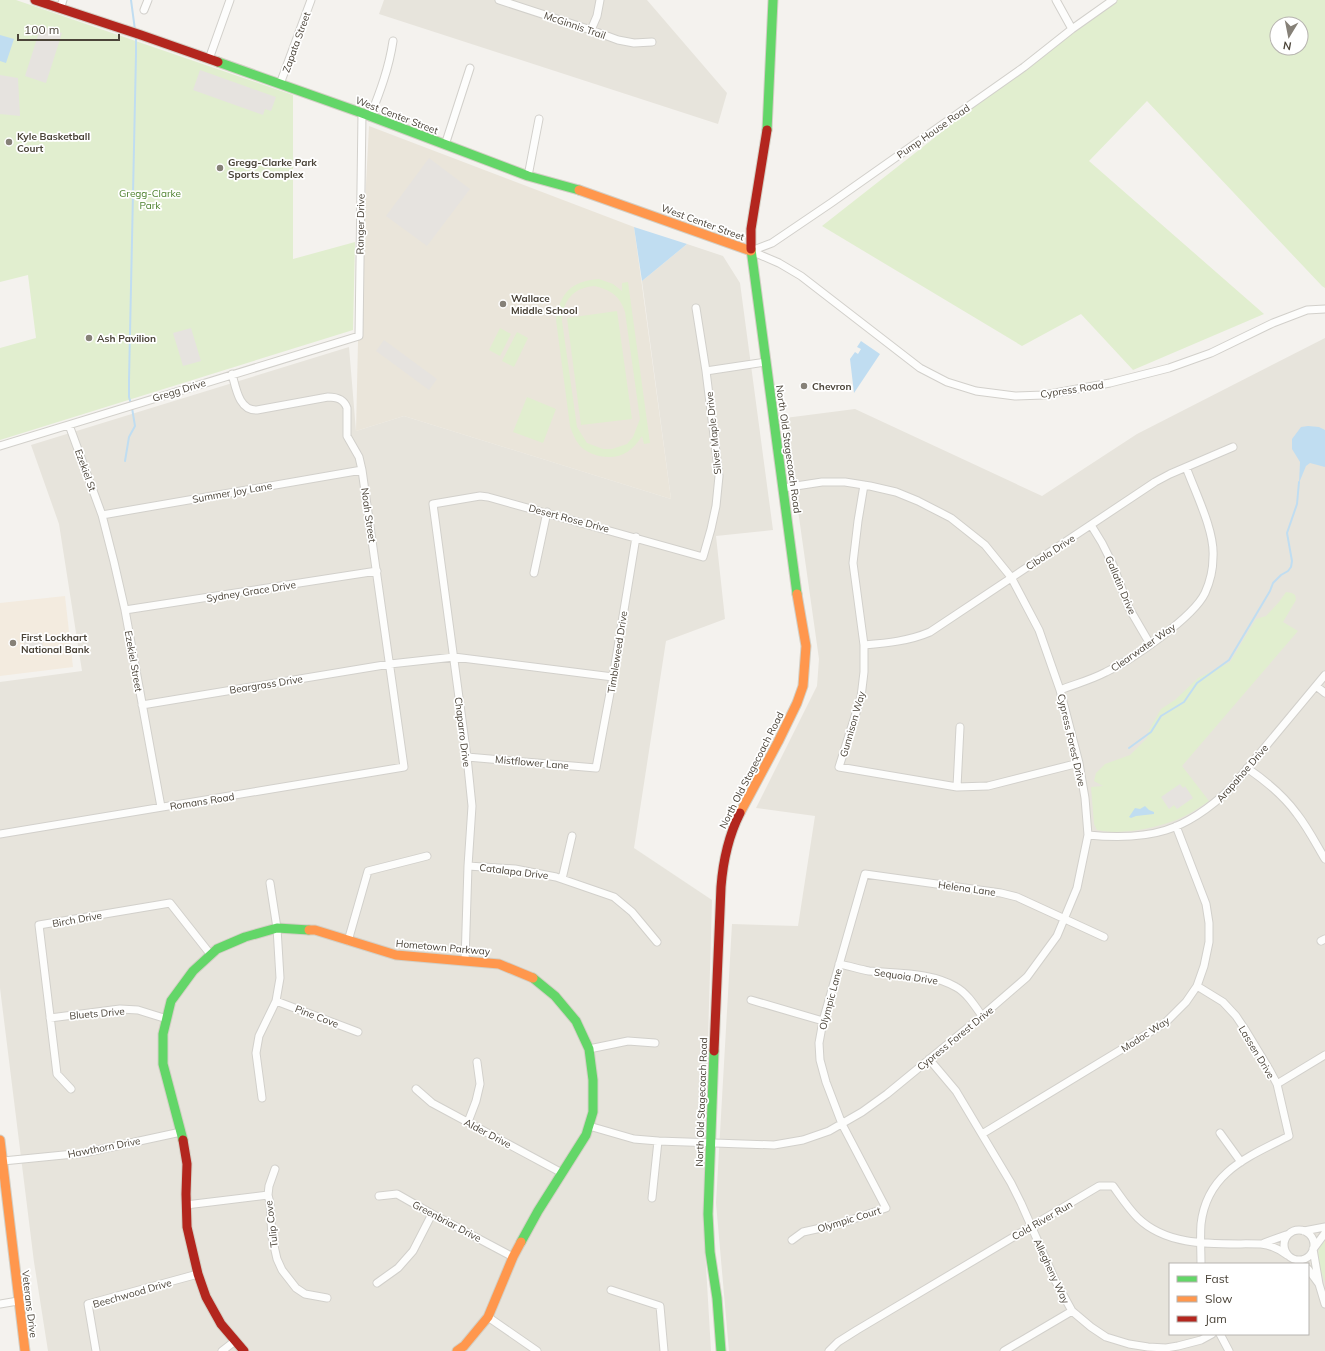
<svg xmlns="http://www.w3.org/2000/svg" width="1325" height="1351" font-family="Mulish,sans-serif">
  <rect width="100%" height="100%" fill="#f4f2ee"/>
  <path fill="#e7e4dc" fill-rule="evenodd" d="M384,0H647L727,93L718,124L379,14Z
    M687,244L723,256L740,283L773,530L716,536L725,619L666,641L634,848L712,900L703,1215L711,1351H48L34,1262L0,988V682L82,671L59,524L31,445L349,347L356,431L404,416L671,499L642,281Z
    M1325,338V1351H729L716,1203L732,924L798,926L815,816L756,808L817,686L819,659L785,418L855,409L1042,496L1137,434ZM1170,1264H1308V1334H1170Z"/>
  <path fill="#f3ebdf" d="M65,596L73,667L0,676V603Z"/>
  <path fill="#eae5da" d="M369,126L634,227L671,499L404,416L356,431L358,341Z"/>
  <path fill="#e1eecf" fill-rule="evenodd" d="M0,0H16L293,95V259L355,242L353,330L0,440V348L36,338L28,275L0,282Z
    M1110,0H1325V288L1322,286L1147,101L1089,161L1264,314L1133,370L1081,314L1022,346L822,226ZM1277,24H1301V48H1277Z
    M599,279L613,284L622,291V283L628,282L650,443L644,444L642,436C631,453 619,460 599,456C595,455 589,453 585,450C577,445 573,435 570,426L556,320C560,293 571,281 599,279ZM594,286C611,290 620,296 625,312L640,419L633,437L627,444L612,449H603L587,443L577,427L562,321C563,300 573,288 594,286Z
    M617,311L632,419L581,425L567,318Z
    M500,328L511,334L500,356L489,350Z
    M517,332L528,338L514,367L502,361Z
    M527,397L556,409L543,443L513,432Z
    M1286,592L1292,593L1295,595L1296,600L1283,622L1298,631L1182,766L1209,801C1201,806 1193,812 1185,816C1163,827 1121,836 1097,830L1094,824L1091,787L1103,786L1094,781L1096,773L1105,764L1130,755L1147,738L1149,730L1161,709L1175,700L1198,678L1230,662L1256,619L1266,616L1279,602Z
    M1325,1239V1282C1319,1265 1313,1254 1325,1239Z"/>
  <path fill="#e6e3df" d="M41,26L62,33L46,83L25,76Z
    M200,70L276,97L271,111L265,109L263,115L193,90Z
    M0,75L18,78L20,116L0,114Z
    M429,158L470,189L427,246L386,216Z
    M191,328L201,361L183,366L173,333Z
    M384,340L437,379L429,390L376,351Z
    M42,633L43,649L25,651L23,635Z
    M1180,784L1183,788L1185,786L1193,798L1177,809L1174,805L1169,809L1161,797Z"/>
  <path fill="#c0ddf1" d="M0,35L14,39L6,63L0,61Z
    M634,227L687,244L642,281Z
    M861,341L880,354L854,393L850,359L855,352L858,354L861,349L857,347Z
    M1308,426L1319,427L1325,430V467L1310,463L1306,466L1299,483L1300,462L1292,449V439L1301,427Z
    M1145,806L1149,810L1154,812V814L1136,816L1131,818L1129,817L1135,808L1140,809Z"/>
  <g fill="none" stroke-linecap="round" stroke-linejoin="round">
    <path stroke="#c0ddf1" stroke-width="2" d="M131,0L135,30
      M131,404L129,397V380L136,54V37
      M125,461L129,437L135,426L132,408
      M1129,748L1151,732L1161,716L1184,702L1197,683L1229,660L1270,591L1273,583L1281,575L1288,571L1291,567L1292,561L1287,533L1297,504L1299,482"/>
    <defs>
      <path id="street" d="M499,0L591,30L618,40L634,43L652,42
        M1056,0L1072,29
        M60,9L63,0
        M144,10L148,0
        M591,30L597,16L600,0
        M209,59L230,0
        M280,84L311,0
        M370,117C380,92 389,68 393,41
        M445,145L470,68
        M528,176L539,119
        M751,251L779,263L801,276L920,368L947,382L976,391L1015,396L1044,395L1110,383L1169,368L1211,353L1273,323L1307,310L1325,309
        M751,251L772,243L831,203L1024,67L1072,29L1113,0
        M706,371L766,362
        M69,425L102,515L114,562L125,610L161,807
        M0,446L359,336L362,113
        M864,485L858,521L853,563L864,645V672L861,697L839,767L957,787L988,786L1079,763
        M102,515L362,470
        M1091,525L1102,543L1113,565L1129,608L1150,644
        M534,573L547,512
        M125,610L377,571
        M864,645C887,643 909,641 930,632L1155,482L1170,474L1233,447
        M1316,686L1325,693
        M1060,690C1075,684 1091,680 1106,672C1131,660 1193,618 1205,593C1210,582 1213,569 1213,557C1215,531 1195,492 1186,467
        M142,705L390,664L454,657L613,677
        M467,757L596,768L613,677L636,537
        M1247,768C1266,781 1284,796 1297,814C1308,828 1316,844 1325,859
        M957,787L960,727
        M0,834L404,767L362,470L359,457L347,436V408C344,399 337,397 328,397L257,410C239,411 236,388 232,374
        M1088,835C1150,841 1185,832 1231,788L1325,675
        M468,866L515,869L556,877L614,897L632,912L657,942
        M562,879L572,836
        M348,941L368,871L427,856
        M1321,941L1325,939
        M465,961L468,866L472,806L467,757L433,504L480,496L488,497L703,557L711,529L716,506L719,476L706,371L696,308
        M839,964C849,966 859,969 869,971C898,974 930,972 956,987C967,993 975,1006 982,1016
        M1197,986L1223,1002L1236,1016L1246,1031L1269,1069L1277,1084L1289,1136C1248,1157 1207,1172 1201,1224C1200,1237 1201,1251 1201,1264
        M751,1000L823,1021
        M276,1001L358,1032
        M50,1018L120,1009L138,1010L167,1019
        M589,1049L628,1041L655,1043
        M929,1059L956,1091L1011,1183L1021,1203L1055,1280L1072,1311L1091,1327L1106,1337L1129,1344L1148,1347L1166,1348L1178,1346L1201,1340L1212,1334
        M1277,1084L1325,1055
        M71,1089L57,1074L39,925L170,903L211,955
        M416,1089L432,1103L562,1173
        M262,1098L256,1053L259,1036L276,1001L280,978L277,928L270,883
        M468,1122L476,1101L480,1084L477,1062
        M589,1126L634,1139L658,1141L774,1145L803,1140L829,1131L862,1112L887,1094L982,1016L1027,977L1057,936L1077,888L1088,835L1085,798L1079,763L1060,690L1039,630L1011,577L985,545L951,518L918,501L896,492L870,486L845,482H822L783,488
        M1220,1133L1241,1162
        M982,1134L1165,1023L1186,1002L1197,986L1204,966L1209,942V923L1206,904L1176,826
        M3,1161L84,1153L181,1132
        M275,1169L269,1186L268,1195L270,1203L272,1237L277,1259L282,1270L296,1288L305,1294L327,1298
        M379,1196L397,1194L432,1214L513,1257
        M652,1198L658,1141
        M186,1205L268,1195
        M1284 1245a15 15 0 1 1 30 0a15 15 0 1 1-30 0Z
        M1304,1231L1325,1227
        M792,1240L803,1232L839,1224L886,1208L842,1124L826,1082L820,1060L819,1043L823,1021L865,874L1001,893L1017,897L1104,937
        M1264,1243L1286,1235
        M1314,1248L1325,1233
        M1308,1269L1319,1284L1313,1249
        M377,1283L398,1268L413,1251L432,1214
        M1319,1284L1325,1304
        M611,1290L660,1306L664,1351
        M0,1304L18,1301
        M488,1317L537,1351
        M1220,1334L1229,1351
        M96,1351L88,1304L198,1274
        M222,1351L235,1341
        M829,1351L838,1342L857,1330L1099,1186H1113C1121,1197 1128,1208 1138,1218C1170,1249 1220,1243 1261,1244C1272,1245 1279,1249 1287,1255
        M1004,1351L1072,1311"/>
      <path id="fast" d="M218,62L362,113L528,176L579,190
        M767,130L773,0
        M751,249L797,594
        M714,1051L708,1214L710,1252L717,1298L721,1351
        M183,1140L163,1064V1034L171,1001L193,971L217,949L245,937L277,928L309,930
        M521,1242L538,1211L586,1135L593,1112V1080L589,1049L576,1021L555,996L533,978"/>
      <path id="slow" d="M579,190L751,251
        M740,813L778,742L797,703L803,686L806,646L797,594
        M309,930H315L396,955L499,964L533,978
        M0,1140L25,1351
        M457,1351L464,1346L488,1317L513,1257L521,1242"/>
      <path id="jam" d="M35,0L141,35L218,62
        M751,249V229L767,130
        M714,1051L721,887C723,861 728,837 740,813
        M183,1140L187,1164L186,1194L187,1227L198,1274L206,1297L221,1324L244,1351"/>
    </defs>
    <use href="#street" stroke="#d2d0cb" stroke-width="9"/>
    <use href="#fast" stroke="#d3cfc5" stroke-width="11"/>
    <use href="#slow" stroke="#d3cfc5" stroke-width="11"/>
    <use href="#jam" stroke="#d3cfc5" stroke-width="11"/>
    <use href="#street" stroke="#fdfdfc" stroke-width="7"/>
    <use href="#fast" stroke="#63d668" stroke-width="9"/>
    <use href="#slow" stroke="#ff974d" stroke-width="9"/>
    <use href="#jam" stroke="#b3261e" stroke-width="9"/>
  </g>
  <g fill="#868178" stroke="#fff" stroke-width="1.5">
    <circle cx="9" cy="142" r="4"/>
    <circle cx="220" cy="168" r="4"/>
    <circle cx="503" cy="304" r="4"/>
    <circle cx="89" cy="338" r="4"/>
    <circle cx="804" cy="386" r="4"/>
    <circle cx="13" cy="643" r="4"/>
  </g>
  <g text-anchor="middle" stroke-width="3.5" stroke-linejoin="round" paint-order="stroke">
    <g font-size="10" fill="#4b4439" stroke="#fff">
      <text transform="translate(575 25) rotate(19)" y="4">McGinnis Trail</text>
      <text transform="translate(296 42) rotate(-70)" y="4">Zapata Street</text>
      <text transform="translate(397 115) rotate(21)" y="4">West Center Street</text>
      <text transform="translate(933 131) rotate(-35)" y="4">Pump House Road</text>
      <text transform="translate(703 222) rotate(20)" y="4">West Center Street</text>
      <text transform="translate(360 224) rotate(-89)" y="4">Ranger Drive</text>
      <text transform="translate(1072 389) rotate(-9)" y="4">Cypress Road</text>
      <text transform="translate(179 390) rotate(-17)" y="4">Gregg Drive</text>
      <text transform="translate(713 433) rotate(-96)" y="4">Silver Maple Drive</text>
      <text transform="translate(789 449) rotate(82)" y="4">North Old Stagecoach Road</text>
      <text transform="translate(86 470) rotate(70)" y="4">Ezekiel St</text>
      <text transform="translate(232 492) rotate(-10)" y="4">Summer Joy Lane</text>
      <text transform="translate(369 515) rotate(82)" y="4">Noah Street</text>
      <text transform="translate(569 518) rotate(15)" y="4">Desert Rose Drive</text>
      <text transform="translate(1050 552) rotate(-33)" y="4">Cibola Drive</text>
      <text transform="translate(1121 585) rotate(67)" y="4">Gallatin Drive</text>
      <text transform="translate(251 591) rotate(-9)" y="4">Sydney Grace Drive</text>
      <text transform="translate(1143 647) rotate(-35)" y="4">Clearwater Way</text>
      <text transform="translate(617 652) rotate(-81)" y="4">Timbleweed Drive</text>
      <text transform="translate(134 661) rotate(80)" y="4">Ezekiel Street</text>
      <text transform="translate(266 684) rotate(-9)" y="4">Beargrass Drive</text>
      <text transform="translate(852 724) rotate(-74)" y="4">Gunnison Way</text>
      <text transform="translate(463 732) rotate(83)" y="4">Chaparro Drive</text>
      <text transform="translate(1072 740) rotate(77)" y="4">Cypress Forest Drive</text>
      <text transform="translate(532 762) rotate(5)" y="4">Mistflower Lane</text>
      <text transform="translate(751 770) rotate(-63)" y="4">North Old Stagecoach Road</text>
      <text transform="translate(1242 773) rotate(-49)" y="4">Arapahoe Drive</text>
      <text transform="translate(202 801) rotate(-9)" y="4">Romans Road</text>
      <text transform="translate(514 871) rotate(7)" y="4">Catalapa Drive</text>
      <text transform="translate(967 888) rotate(8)" y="4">Helena Lane</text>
      <text transform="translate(77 919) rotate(-10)" y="4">Birch Drive</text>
      <text transform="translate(443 947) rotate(5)" y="4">Hometown Parkway</text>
      <text transform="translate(906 976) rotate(8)" y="4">Sequoia Drive</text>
      <text transform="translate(830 999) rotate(-75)" y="4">Olympic Lane</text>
      <text transform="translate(97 1013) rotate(-5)" y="4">Bluets Drive</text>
      <text transform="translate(317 1016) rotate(21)" y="4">Pine Cove</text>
      <text transform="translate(1145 1034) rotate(-33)" y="4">Modoc Way</text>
      <text transform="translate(955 1038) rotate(-39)" y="4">Cypress Forest Drive</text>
      <text transform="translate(1257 1052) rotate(59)" y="4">Lassen Drive</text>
      <text transform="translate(701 1102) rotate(-88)" y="4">North Old Stagecoach Road</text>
      <text transform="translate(488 1133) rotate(28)" y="4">Alder Drive</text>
      <text transform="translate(104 1147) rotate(-11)" y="4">Hawthorn Drive</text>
      <text transform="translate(849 1219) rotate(-17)" y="4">Olympic Court</text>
      <text transform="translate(1042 1220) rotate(-30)" y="4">Cold River Run</text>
      <text transform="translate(447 1221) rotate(28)" y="4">Greenbriar Drive</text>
      <text transform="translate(271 1224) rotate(-97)" y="4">Tulip Cove</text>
      <text transform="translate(1052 1271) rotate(65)" y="4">Allegheny Way</text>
      <text transform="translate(132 1293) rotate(-16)" y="4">Beechwood Drive</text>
      <text transform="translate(30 1304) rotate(83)" y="4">Veterans Drive</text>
    </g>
    <g font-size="10" font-weight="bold" fill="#4b4439" stroke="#fff" text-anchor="start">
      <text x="17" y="140">Kyle Basketball<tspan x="17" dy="12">Court</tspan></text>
      <text x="228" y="166">Gregg-Clarke Park<tspan x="228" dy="12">Sports Complex</tspan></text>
      <text x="511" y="302">Wallace<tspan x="511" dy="12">Middle School</tspan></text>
      <text x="97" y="342">Ash Pavilion</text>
      <text x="812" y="390">Chevron</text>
      <text x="21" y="641">First Lockhart<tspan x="21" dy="12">National Bank</tspan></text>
    </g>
    <g font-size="10" fill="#4a7f2a" stroke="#fff">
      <text x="150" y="197">Gregg-Clarke<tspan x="150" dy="12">Park</tspan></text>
    </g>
  </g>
  <rect x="1169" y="1263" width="140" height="72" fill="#ffffff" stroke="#b7b4b0"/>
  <rect x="1177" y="1276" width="20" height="6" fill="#63d668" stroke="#b7b4b0"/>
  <text x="1205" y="1283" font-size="12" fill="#4b4439">Fast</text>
  <rect x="1177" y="1296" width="20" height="6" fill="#ff974d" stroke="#b7b4b0"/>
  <text x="1205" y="1303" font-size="12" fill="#4b4439">Slow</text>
  <rect x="1177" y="1316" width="20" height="6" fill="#b3261e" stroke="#b7b4b0"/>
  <text x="1205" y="1323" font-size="12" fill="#4b4439">Jam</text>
  <g transform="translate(1289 36) rotate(190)"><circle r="19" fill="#ffffff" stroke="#b7b4b0"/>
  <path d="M0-3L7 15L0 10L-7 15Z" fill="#868178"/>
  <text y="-6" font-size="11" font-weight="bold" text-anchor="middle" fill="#4b4439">N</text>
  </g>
  <path d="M18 34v6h101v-6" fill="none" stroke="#4b4439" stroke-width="2"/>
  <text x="24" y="34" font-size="12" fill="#4b4439" stroke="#ffffff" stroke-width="3" paint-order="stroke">100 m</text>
</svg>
